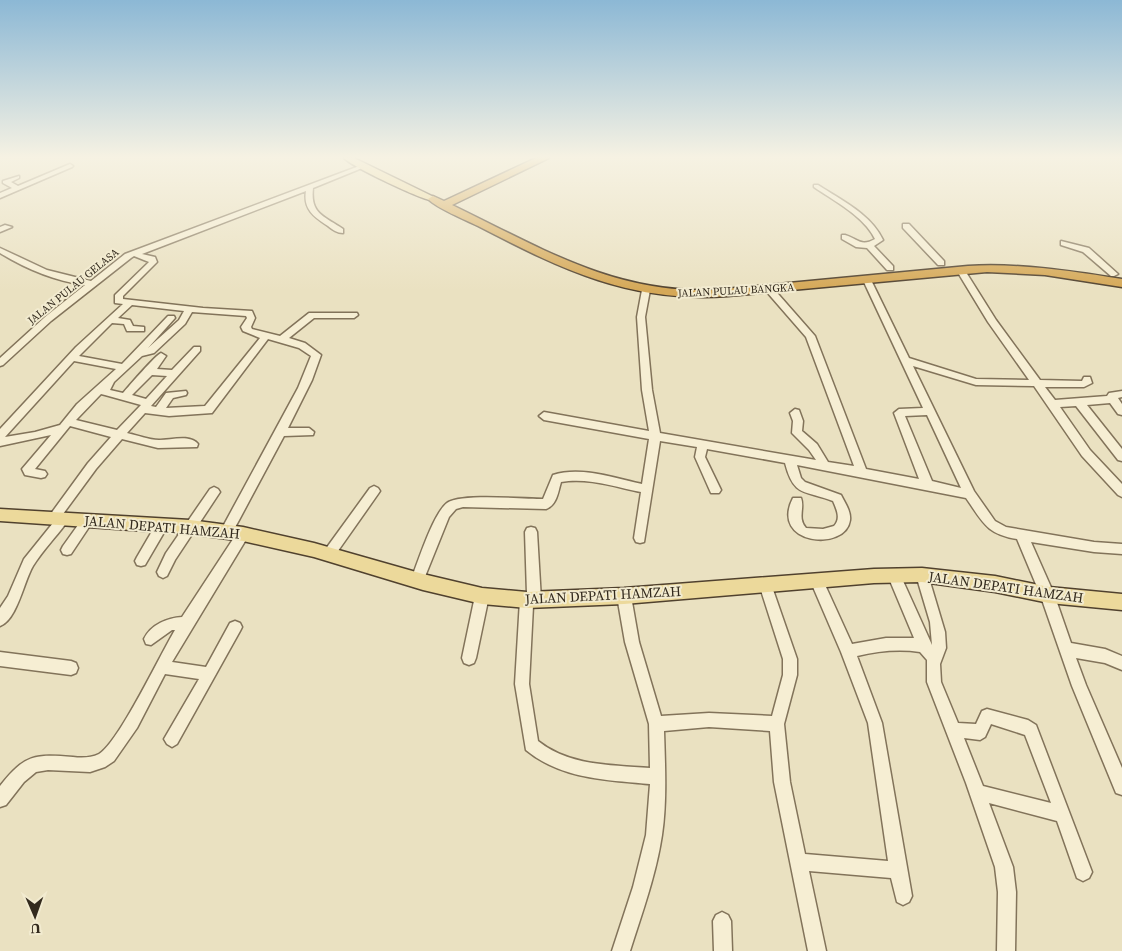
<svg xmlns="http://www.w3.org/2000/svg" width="1122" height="951" font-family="'Source Serif 4',serif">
  <rect width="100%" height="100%" fill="#eae1c1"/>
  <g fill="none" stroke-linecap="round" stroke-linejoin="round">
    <defs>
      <path id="minor" d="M70,164L73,166L72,167L0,198V193L12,188L3,183V181L19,176V178L11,182L18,186Z
        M362,165L367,166L313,188C310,214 324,216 343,229V233C337,233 333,230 328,226C314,217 303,209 306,191L142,254L155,257L157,262L123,296V299L203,308L252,311L255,318L251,327L252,329L280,336L309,313H357L358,315L354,318H314L289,338L305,343L321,355L312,380L288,428H309L314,432L313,435L284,436L238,522L230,536L226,537L222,536L220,532L298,388L311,356L299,348L268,339L212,413L169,416L145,413L127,433C137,435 149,440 159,440C171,440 190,434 198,444L197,447L158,448L122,439L96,469L63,514L67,516L69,519L67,522C56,537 43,550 33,566C24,581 17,620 0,626V608L8,596L24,559L53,523L48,518L50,515L88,463L111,437L70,426L35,469L45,471L47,474L45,477L41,478L25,475L22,469L51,435L0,446V429L76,347L123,304L115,303V295L149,262L134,256L131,258L51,321L3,365L0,366V358L45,317L85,285C55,281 26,269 0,253V248L47,270L91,281L125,254ZM132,305L184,311L179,320L148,348L175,318L174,316H168L122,364L79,356L112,323L124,324L127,331H144V327L133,326L130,320L118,318ZM192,312L246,316L247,318L241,327L243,331L260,338L205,406L166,408L173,398L186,395L187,393L186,391L166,393L156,407L151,406L200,351V347H194L172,370L157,369L166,356L161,353C156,355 129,386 123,393L110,390L114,382L142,356L154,353L185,324ZM74,361L116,369L77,404L60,425L35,432L5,437ZM152,375L167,376L146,399L132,395ZM101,394L105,395L141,405L117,430L76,420Z
        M814,185H818C841,200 871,214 883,240L874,246L893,266V270H887L867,248L856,247L842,239V235H845C858,239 861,247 875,239C864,216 834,201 814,187Z
        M903,224H909L944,261V265H938L903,228Z
        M5,225L12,227L0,232V227Z
        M1061,241L1089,248L1118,274L1114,276H1111L1083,252L1061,245Z
        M958,269H964L996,320L1040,380L1082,381L1084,377H1090L1092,383L1084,387H1045L1055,400L1107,396L1109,393L1122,391V397L1118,398L1122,404V415L1118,414L1110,403L1087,405L1122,449V461L1118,460L1076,406L1060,407L1090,450L1122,484V497L1118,495L1082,456L1034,386L976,385L913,366L974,491L995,521L1006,527L1094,542L1122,544V554L1094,552L1031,542L1054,594L1071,643L1105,649L1122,656V670L1105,663L1076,658L1086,685L1122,768V795L1116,793L1072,686L1040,594L1017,539C986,534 983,522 966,498L797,465L801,478L805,482L841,495C845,503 851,511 850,520C846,552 769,545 793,498H801C805,508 797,518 806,528L823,529L834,526C841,519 837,510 833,501C805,490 794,498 785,463L707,449L705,457L721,490L719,493H711L695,457L697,447L660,441L644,542L640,543L636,542L634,538L641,492C616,487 587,477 561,482C558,492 557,505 546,509L463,507L456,509L449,517L422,584L417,586L412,584L411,580C418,562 433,514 447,503C459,493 525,499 543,499L553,475C581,466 614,478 642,484L649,439L544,420L539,416L544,412L649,431L642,390L637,317L642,290L646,287L650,290L645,317L652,390L660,433L816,460L809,450L792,433L793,421L790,413L795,409L799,410L803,421L802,431L817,444L828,462L854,466L806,337L766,291V287H772L815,336L866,469L919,479L894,413L899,409L923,408L863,280L867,277L871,280L909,358L976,379L1029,380L988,322L957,271ZM927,415L961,488L932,481L905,416Z
        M374,486L378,488L380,491L378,494L333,558L329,559L325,558L323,554L325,550L370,488Z
        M214,487L218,489L220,492L218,495L175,560L167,576L163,578L159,576L157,572L166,553L210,489Z
        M87,516L91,518L93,521L71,554L67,555L63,554L61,550L63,546L83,518Z
        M162,520L166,521L168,525L166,529L145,565L141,566L137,565L135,561L137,557L158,521Z
        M531,527L535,528L537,532L541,600L539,604L533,606L529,684L538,741C569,766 611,765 650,768L649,724L625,642L617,596L619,592L624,590L629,592L631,596L639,642L661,716L709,713L772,716L783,675V659L759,584L760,580L765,578L770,580L771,584L797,659V675L784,724L790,782L805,854L888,861L868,723L841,652L810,580L811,576L816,574L821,576L852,644L886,638H914L888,576L889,572L894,570L899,572L932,645L930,622L916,575L918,571L922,569L926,571L928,575L945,632L946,648L940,664L941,682L958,723L976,724L982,711L987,709L1028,720L1036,725L1092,872L1089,878L1083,881L1077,878L1057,821L989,803L1013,867L1016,892L1015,951H997L998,892L995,867L966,783L927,682V660L920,652C899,649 878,651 857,656L882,723L912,896L909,902L903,905L897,902L891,878L809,871L826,951H808L774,782L770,731L709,727L664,731C665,765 667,801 662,835C656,875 642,913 630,951H612L633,887L646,835L650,784C606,780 561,779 526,750L515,684L520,600L522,596L527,594L525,532L527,528ZM991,724L1025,735L1051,803L983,786L964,738L980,740L985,737Z
        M243,529L247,530L249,534L247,538L172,662L206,667L230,623L235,621L240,623L242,627L240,631L177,744L172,747L167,744L164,739L199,679L165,674L137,728L114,761L105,767L90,772L48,770L36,772L24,782L6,805L0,807V786C25,754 35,754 73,757C81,758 91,758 99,754C119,742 160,655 175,630H172L151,645L146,644L144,639C151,624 168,618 182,617L239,530Z
        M482,590L487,592L489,596L476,658L474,663L469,665L464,663L462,658L475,596L477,592Z
        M0,652L71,661L76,663L78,668L76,673L71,675L0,666Z
        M722,912L728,915L731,921L732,951H714L713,921L716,915Z"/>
      <path id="major" d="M344,158H354L438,199L436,201C427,203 351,166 344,158Z
        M0,509L190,520L243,527L314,543L423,574L482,588L527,592L624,588L874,569L922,568L995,576L1049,587L1122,594V610L1049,603L995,592L922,582L874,583L624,604L527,608L482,604L423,590L314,557L243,541L190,534L0,521Z"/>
      <path id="highway" d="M536,158H549L452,205C539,247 614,294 714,290L968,266C1020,263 1071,271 1122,279V287L1045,275L987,272L728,296C630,303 563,270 478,226C464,219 438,209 428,199L433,196L444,201Z"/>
    </defs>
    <use href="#minor" stroke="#82735a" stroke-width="3"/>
    <use href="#major" stroke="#50412e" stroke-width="3"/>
    <use href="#highway" stroke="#50412e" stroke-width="3"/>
    <use href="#minor" fill="#f6eed3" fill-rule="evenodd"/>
    <use href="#major" fill="#ecd99b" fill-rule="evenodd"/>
    <use href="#highway" fill="#d5a857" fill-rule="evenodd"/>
  </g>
  <linearGradient id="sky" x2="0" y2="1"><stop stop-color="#8cb8d5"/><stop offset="0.54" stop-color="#f6f2e3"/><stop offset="1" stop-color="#f6f2e3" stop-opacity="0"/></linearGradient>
  <rect width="1122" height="291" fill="url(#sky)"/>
  <g text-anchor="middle" stroke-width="4" stroke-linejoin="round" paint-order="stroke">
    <g font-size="11" fill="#332a1d" stroke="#f2ebd0">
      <text transform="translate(73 286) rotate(-39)" y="4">JALAN PULAU GELASA</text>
      <text transform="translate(736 290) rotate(-3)" y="4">JALAN PULAU BANGKA</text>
    </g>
    <g font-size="14" fill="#332a1d" stroke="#f2ebd0">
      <text transform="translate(162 527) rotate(5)" y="5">JALAN DEPATI HAMZAH</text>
      <text transform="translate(1006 587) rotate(8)" y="5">JALAN DEPATI HAMZAH</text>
      <text transform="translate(603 595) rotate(-3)" y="5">JALAN DEPATI HAMZAH</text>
    </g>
  </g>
  <g transform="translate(35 916) rotate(178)" stroke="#f2ebd0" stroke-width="4" paint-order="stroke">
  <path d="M0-4L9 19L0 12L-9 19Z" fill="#332a1d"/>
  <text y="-8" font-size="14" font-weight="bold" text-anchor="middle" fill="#332a1d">U</text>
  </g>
</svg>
